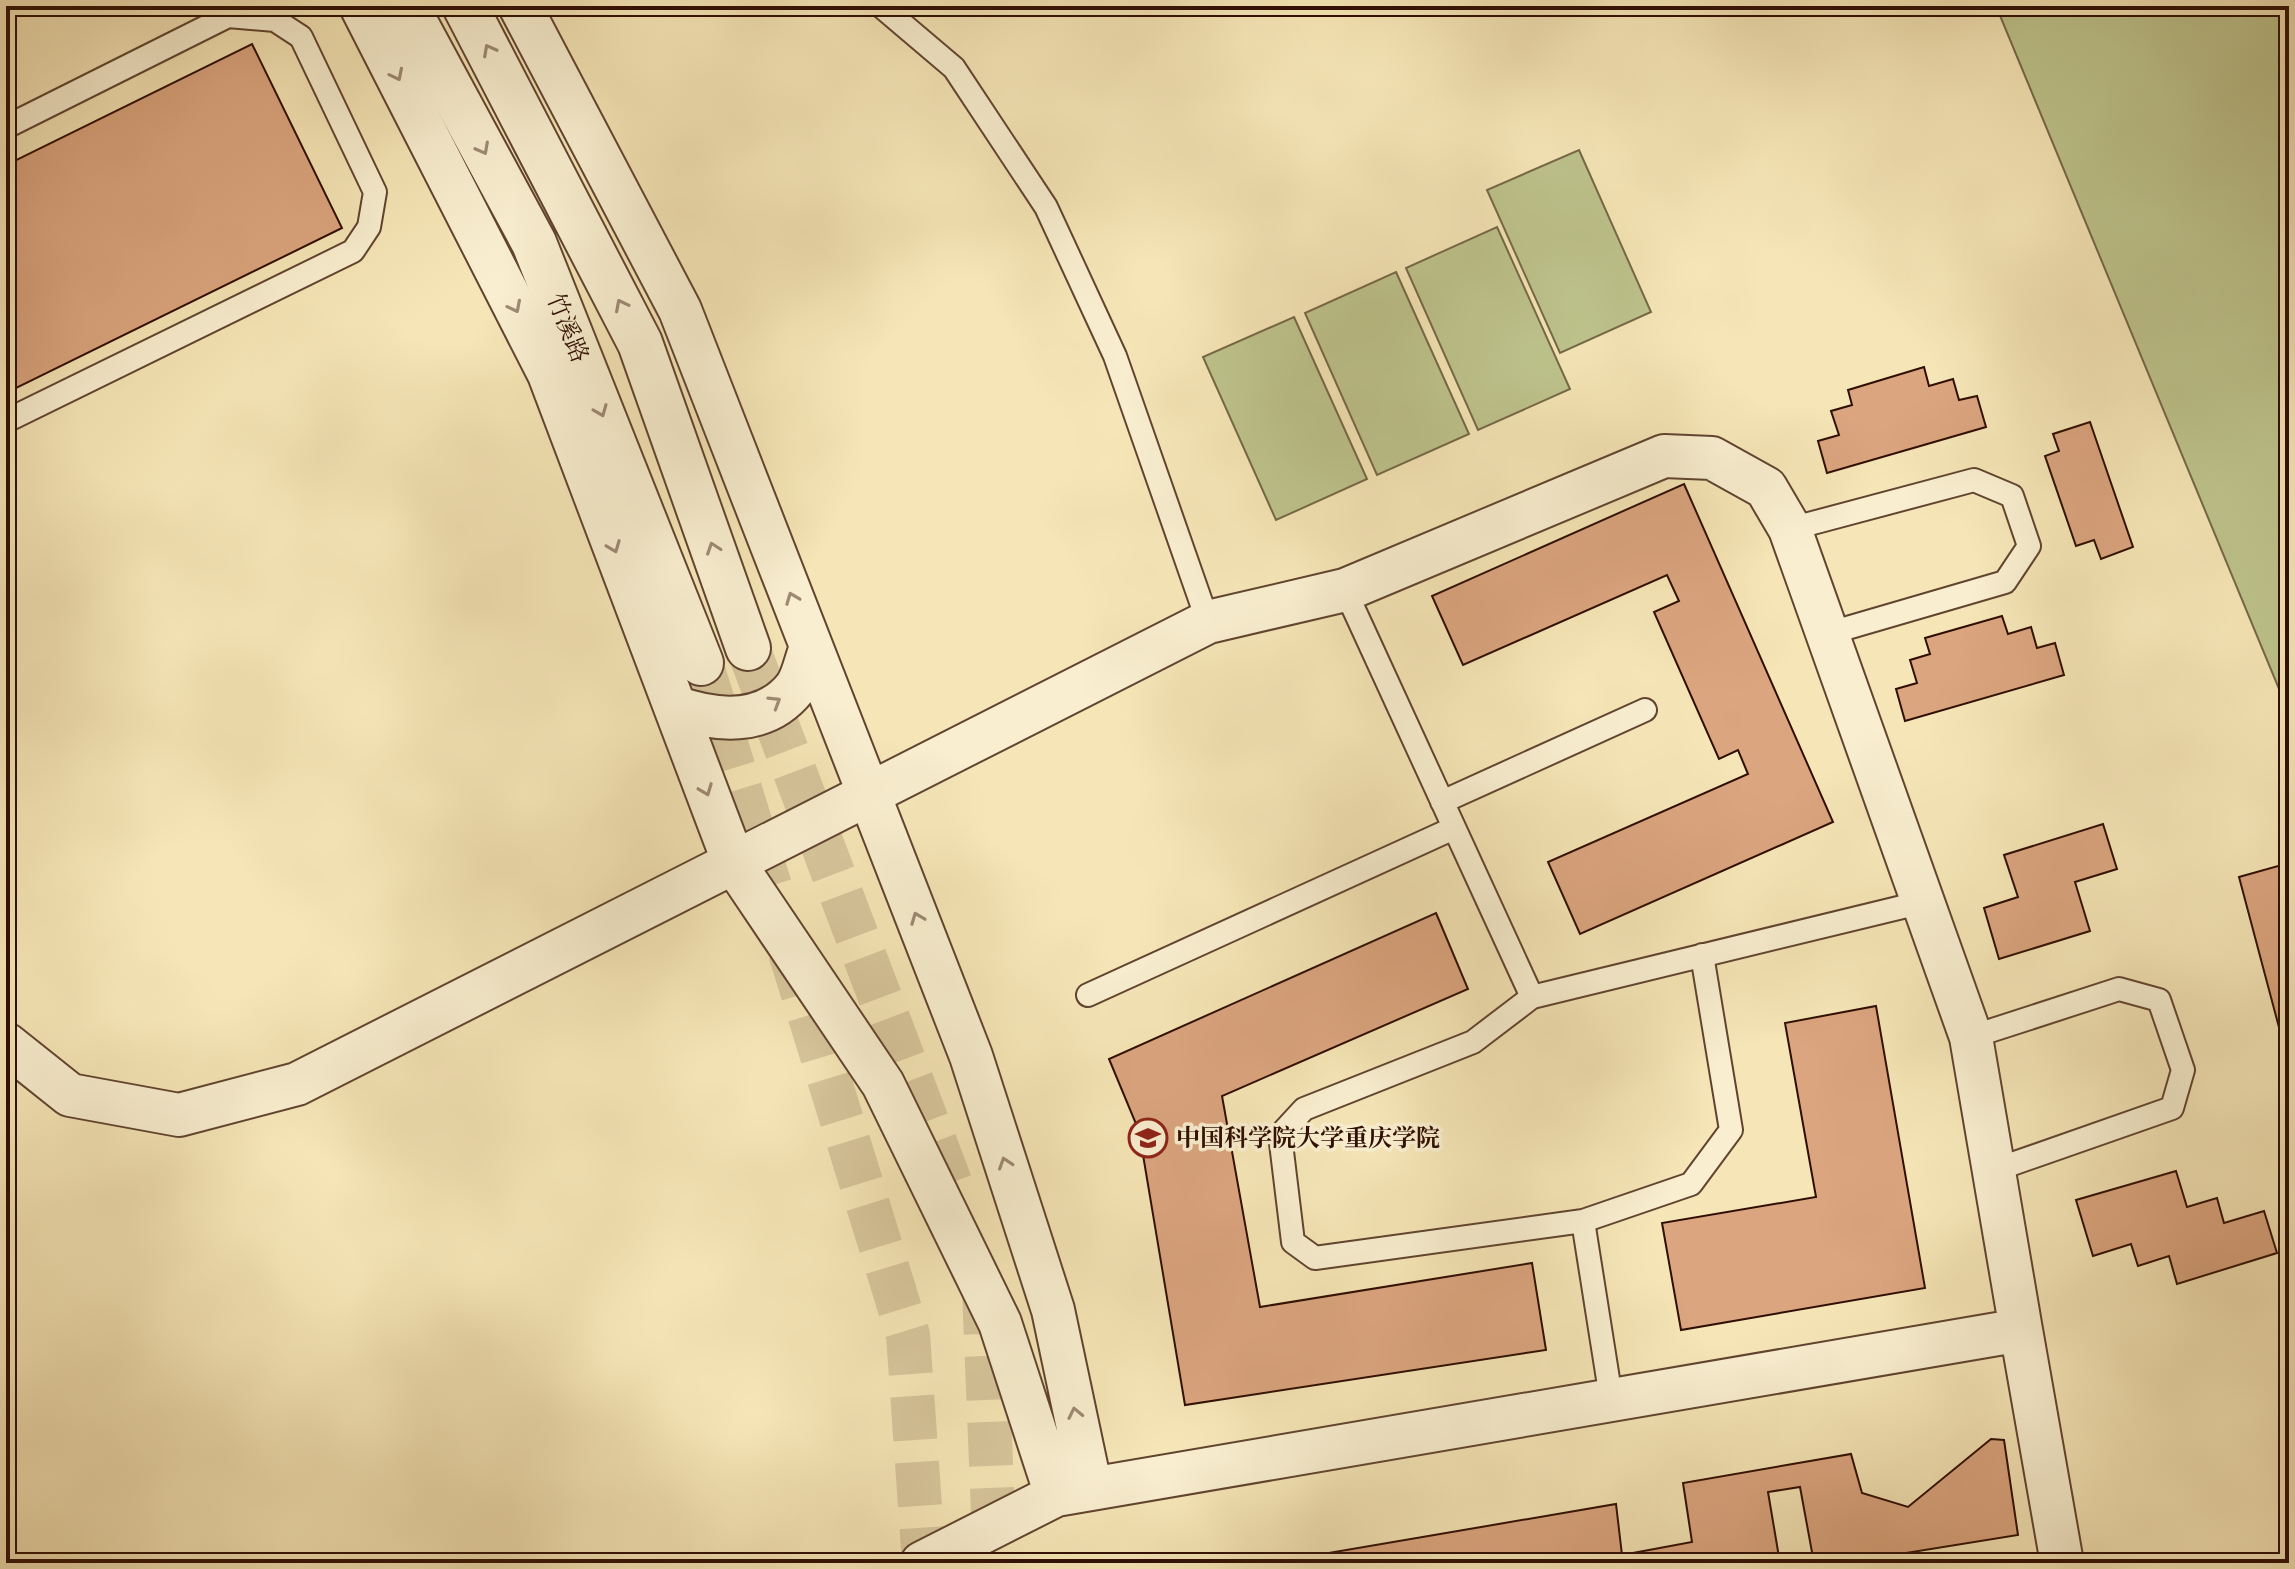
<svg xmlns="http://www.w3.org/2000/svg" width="2295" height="1569" font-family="'Libre Bodoni','Noto Serif SC',serif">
  <rect width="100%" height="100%" fill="#f6e6b7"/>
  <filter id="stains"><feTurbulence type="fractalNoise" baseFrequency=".0025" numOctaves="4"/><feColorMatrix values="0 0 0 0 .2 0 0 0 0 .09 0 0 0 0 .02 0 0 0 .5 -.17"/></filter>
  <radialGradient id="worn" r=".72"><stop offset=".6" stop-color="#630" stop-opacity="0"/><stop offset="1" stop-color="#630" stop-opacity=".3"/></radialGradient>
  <path fill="#bec48d" stroke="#766948" stroke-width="2" d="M1996,6H2289V713Z
    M1579,150L1651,312L1560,353L1487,190Z
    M1497,227L1570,389L1478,430L1406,268Z
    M1396,272L1469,434L1377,475L1305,313Z
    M1294,317L1367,479L1276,520L1203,357Z"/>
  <path fill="#dba57f" stroke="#2f0e03" stroke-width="2" d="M252,44L342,228L6,393V165Z
    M1924,367L1929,386L1953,379L1959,400L1977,396L1986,427L1827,473L1818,441L1839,435L1831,411L1852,405L1848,390Z
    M2090,422L2133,547L2101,559L2094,540L2076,546L2045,456L2059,451L2053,434Z
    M1684,484L1833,822L1580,934L1548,862L1748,774L1738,750L1719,759L1654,612L1679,601L1667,575L1463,665L1432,596Z
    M2002,616L2008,634L2031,627L2037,648L2055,643L2064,675L1905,721L1896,689L1917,683L1910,660L1930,654L1925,638Z
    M2103,824L2117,869L2075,882L2090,931L1999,959L1984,908L2018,897L2004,855Z
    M2289,863V1065L2239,877Z
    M1436,913L1468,989L1222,1096L1260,1307L1532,1263L1546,1350L1185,1405L1139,1131L1109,1059Z
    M1876,1006L1925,1288L1681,1330L1662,1223L1816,1197L1785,1023Z
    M2176,1171L2187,1207L2217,1198L2224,1223L2264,1211L2277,1253L2177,1284L2169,1256L2138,1266L2131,1244L2093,1256L2076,1200Z
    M1991,1439L2004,1440L2018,1535L1844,1563H1814L1800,1487L1768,1492L1780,1563H1270L1616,1504L1622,1555L1692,1542L1683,1483L1851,1454L1862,1493L1908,1507Z"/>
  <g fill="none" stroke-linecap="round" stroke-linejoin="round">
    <path stroke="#d8c69c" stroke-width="44" stroke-dasharray="44 22" stroke-linecap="butt" d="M748,648L956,1198
      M701,663L770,886
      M790,952L908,1335L924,1563
      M984,1290L995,1563"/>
    <defs>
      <path id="service" d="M881,6L954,68L1046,207L1115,356L1208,622
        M6,127L228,16L275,20L301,37L375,192L369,227L353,251L6,421
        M1790,529L1974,480L2012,496L2029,546L2005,582L1830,633
        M1345,590L1532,997
        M1442,802L1645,710
        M1702,955L1731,1130L1691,1184L1583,1221L1315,1258L1293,1242L1280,1135L1304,1109L1473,1042L1532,997L1923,902
        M1088,995L1454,828
        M1971,1037L2119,989L2159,1000L2183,1070L2172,1108L1995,1170
        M1583,1221L1611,1398"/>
      <path id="minor" d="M361,6L549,374L734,863L883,1084L1000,1323L1056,1495
        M520,6L680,310L971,1056L1053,1310L1091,1489
        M675,707C715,721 764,727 795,688C803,678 806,659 811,647
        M6,1044L70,1095L179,1115L297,1084L1208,622L1345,590L1664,456L1712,458L1766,488L1790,529L1971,1037L2021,1330
        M922,1563L1056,1495L2021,1330L2062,1563"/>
      <path id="tertiary" d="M406,6L534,243L701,663
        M465,6L640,343L748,648"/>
    </defs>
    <use href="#service" stroke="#614430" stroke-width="26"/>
    <use href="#minor" stroke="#614430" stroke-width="46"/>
    <use href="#tertiary" stroke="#614430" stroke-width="48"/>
    <use href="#service" stroke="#f9efd0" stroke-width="22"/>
    <use href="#minor" stroke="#f9efd0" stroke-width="42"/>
    <use href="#tertiary" stroke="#f9efd0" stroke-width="44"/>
  </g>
  <defs><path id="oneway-chevron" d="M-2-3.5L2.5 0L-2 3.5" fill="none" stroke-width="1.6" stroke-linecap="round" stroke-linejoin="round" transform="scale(2)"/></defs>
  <g stroke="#9e8a74">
    <use href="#oneway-chevron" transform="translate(489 50) rotate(-118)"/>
    <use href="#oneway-chevron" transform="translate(397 75) rotate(63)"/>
    <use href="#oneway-chevron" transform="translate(483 149) rotate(62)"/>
    <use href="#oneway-chevron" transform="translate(621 305) rotate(-117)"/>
    <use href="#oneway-chevron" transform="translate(515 307) rotate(63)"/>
    <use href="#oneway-chevron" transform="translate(601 411) rotate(68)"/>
    <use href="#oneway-chevron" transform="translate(614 547) rotate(69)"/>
    <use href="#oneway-chevron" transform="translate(713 548) rotate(-109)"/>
    <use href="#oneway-chevron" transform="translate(792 598) rotate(-111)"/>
    <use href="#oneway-chevron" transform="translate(775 702) rotate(-32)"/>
    <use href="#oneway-chevron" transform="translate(706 790) rotate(69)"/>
    <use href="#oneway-chevron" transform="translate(917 918) rotate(-111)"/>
    <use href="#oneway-chevron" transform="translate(1005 1163) rotate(-108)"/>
    <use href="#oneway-chevron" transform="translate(1075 1413) rotate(-102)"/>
  </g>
  <defs>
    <symbol id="university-ring" viewBox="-11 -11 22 22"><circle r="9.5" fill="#f9efd0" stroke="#8f2418" stroke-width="1.5"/><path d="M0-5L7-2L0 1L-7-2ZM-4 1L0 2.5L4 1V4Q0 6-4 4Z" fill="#8f2418"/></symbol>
  </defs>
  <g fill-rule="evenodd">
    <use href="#university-ring" x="1126" y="1116" width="44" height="44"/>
  </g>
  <g text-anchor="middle" stroke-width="7" stroke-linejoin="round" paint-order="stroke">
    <g font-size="24" fill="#2f0e03" stroke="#f9efd0">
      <text transform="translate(568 328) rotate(68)" y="8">竹溪路</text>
    </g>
    <g font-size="24" font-weight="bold" fill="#2f0e03" stroke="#f9efd0" text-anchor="start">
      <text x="1176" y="1146">中国科学院大学重庆学院</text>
    </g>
  </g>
  <rect width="2295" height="1569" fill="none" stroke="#f6e6b7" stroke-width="32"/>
  <rect x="8" y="8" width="2279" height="1553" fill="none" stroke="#2f0e03" stroke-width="4"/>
  <rect x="16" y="16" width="2263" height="1537" fill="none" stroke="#2f0e03" stroke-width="2"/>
  <rect width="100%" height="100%" filter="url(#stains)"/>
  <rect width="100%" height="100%" fill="url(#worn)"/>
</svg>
